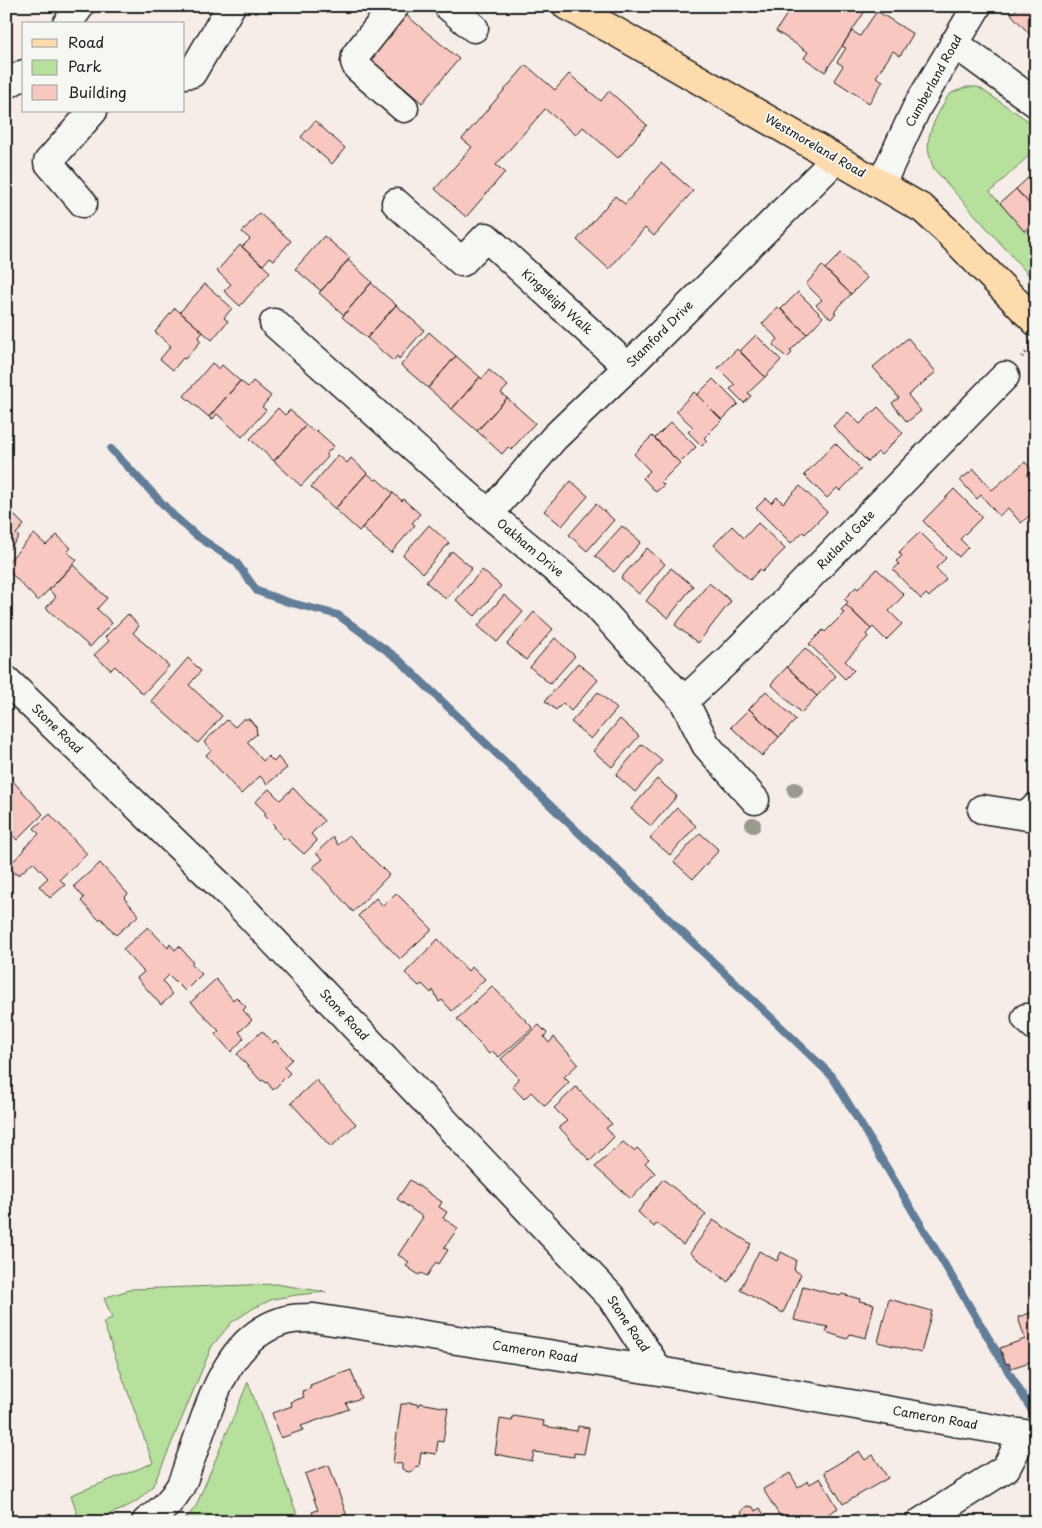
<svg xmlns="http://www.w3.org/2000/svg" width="1042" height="1528" font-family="'Playpen Sans',sans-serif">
  <rect width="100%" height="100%" fill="#f6ede8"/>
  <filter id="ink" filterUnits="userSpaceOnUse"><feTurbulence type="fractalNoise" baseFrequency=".02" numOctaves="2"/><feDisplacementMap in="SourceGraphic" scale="10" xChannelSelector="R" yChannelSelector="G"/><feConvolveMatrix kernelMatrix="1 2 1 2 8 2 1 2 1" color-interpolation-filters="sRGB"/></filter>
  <g filter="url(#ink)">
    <path fill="#b6e09c" stroke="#697e5c" d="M967,87H978L1036,126V149L990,192L1036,244V283L934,169C924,145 928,134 939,112C942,107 945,100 949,95C954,91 962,89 967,87Z
      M276,1284L326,1292L297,1295L273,1299L254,1308L232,1322L212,1346L162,1466L152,1487L138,1500L123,1509L88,1522H80L71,1495L153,1463L103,1322L112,1318L104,1298L132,1289Z
      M248,1382L298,1517L286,1522H183L196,1506Z"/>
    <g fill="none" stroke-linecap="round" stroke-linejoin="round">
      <path stroke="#627d98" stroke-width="8" d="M111,449L174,516L197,536L236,562L257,591L288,602L338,615L397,658L832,1076L1035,1416"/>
    </g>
    <path fill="#f8c8c0" stroke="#1c1c1c" d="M792,6H865L867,8L825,72L804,58L808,52L776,31Z
      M1020,6H1036V41L1011,14Z
      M877,11L913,34L900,56L893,51L876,77L883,81L869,103L834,80L843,66L837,62L846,48L842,46L852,31L860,36Z
      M406,15L459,59L422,103L370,59Z
      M526,65L555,90L569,74L601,101L609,91L647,125L618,158L583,127L576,135L545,109L496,165L505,172L466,217L435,189L472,147L462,139Z
      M315,121L345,148L332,164L301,137Z
      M661,163L693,191L654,236L645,228L609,269L577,240L615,196L625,204Z
      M1030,176L1036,182V211L1016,189Z
      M1016,189L1036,211V221L1024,231L1000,203Z
      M259,213L291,241L274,260L270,257L263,265L242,247L250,239L242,232Z
      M324,236L350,258L321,291L295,269Z
      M240,245L270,272L240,306L224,291L231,284L217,271Z
      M841,253L867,278L851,294L825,269Z
      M348,260L372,282L344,315L319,293Z
      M822,266L851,294L834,312L836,313L831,319L816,305L822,300L806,284Z
      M371,283L396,305L367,338L342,317Z
      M205,284L232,308L224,318L228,321L212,340L180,312Z
      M798,292L823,317L807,334L781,309Z
      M396,305L424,330L399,359L397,356L393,361L367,338Z
      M778,307L807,334L790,351L792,353L787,358L773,345L778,339L762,324Z
      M175,308L203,332L198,338L201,341L185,359L183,358L173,370L160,359L171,346L155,332Z
      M429,332L456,356L428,388L401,365Z
      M756,335L781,360L765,377L740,351Z
      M908,338L936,372L908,395L921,411L907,422L892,403L899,398L873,367Z
      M737,349L765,377L748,393L751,396L744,403L730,389L735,385L718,368Z
      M456,356L480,377L452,409L428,388Z
      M212,363L219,369L222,365L240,381L209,417L184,396Z
      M489,370L508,386L501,393L507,398L477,431L452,409L480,377L482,379Z
      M713,379L738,404L722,420L697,395Z
      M240,381L248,387L253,381L271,396L262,407L266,410L242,437L217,414L212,420L209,417Z
      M694,392L722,420L704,438L707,441L702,446L688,432L693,427L676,411Z
      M507,398L535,423L511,450L508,447L502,454L477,431Z
      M878,407L903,433L881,455L878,452L868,462L833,426L848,412L860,424Z
      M278,408L285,415L290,410L306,425L274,461L250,439Z
      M671,422L696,447L680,463L655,438Z
      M306,425L314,432L316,430L334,446L326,454L328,457L301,486L274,461Z
      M652,436L680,463L661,482L664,485L656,492L643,478L650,471L634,454Z
      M835,443L861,469L840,491L837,488L827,498L804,475Z
      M338,455L347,463L351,458L367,473L335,509L311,487Z
      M1025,462L1032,470L1027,475L1036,485V510L1021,523L1008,508L999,516L981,495L977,499L960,480L974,469L992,490Z
      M367,473L375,480L377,479L393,493L359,531L335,509Z
      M571,481L588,496L562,526L544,511Z
      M800,486L827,512L805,534L803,532L791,543L756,508L766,498L771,503L777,497L783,503Z
      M954,489L982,517L960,539L968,547L959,557L923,521Z
      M393,493L402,501L403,499L420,514L412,523L415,525L391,553L362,528Z
      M596,504L614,520L587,551L569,535Z
      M6,507L24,525L16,534L19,537L6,553Z
      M758,523L785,549L762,572L760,569L750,580L714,545L732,526L744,538Z
      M429,525L449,543L423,573L403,555Z
      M622,526L641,542L614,572L595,556Z
      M920,532L946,558L936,568L946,579L929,597L926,594L921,599L893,570L899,564L896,561L902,556L899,552Z
      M34,534L46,545L57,535L71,548L67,552L77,560L38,601L6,568V564Z
      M647,548L665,564L639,594L621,578Z
      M452,551L472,568L446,599L426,582Z
      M73,565L107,598L97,609L112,623L90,647L46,608L56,597L49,590Z
      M671,568L693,586L668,618L646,601Z
      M877,569L904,595L889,611L902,624L886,640L873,627L871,629L846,605L848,602L844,599L856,587L858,589Z
      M482,570L501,586L475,616L456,600Z
      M709,583L731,601L698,643L675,625Z
      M504,595L523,612L497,642L478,626Z
      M846,605L871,629L866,634L868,637L845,661L854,670L845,679L809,644L823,630L825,632L844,613L841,610Z
      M534,612L553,629L526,660L507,644Z
      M128,614L139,626L133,633L169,666L143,694L115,666L111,670L94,655L109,641L105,637Z
      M555,638L575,656L550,684L530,667Z
      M805,648L836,676L817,696L787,667Z
      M188,658L201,671L189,685L222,716L198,743L151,701Z
      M578,663L598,680L571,711L563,703L556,710L545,701Z
      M787,667L817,696L801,713L771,684Z
      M766,691L796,720L779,737L749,709Z
      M598,692L617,709L591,739L571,722Z
      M749,709L779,737L762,756L731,727Z
      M243,719H249L256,727L257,734L247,742L263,761L268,756L274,762L278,757L287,768L267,784L260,776L241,794L206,755L211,750L204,742L227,720L235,727Z
      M620,719L639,736L612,767L593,751Z
      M642,744L662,761L635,792L616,775Z
      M6,769L13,776L10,778L43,814L17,840L6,828Z
      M657,779L677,796L651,826L631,809Z
      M293,788L324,821L311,834L317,841L304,854L286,838L284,839L274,827L275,826L264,815L266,813L255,802L269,789L280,800Z
      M677,808L696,826L670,855L650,838Z
      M50,814L87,854L60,879L65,885L50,898L39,886L48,878L33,862L20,874H15L11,868V863L24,851L23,849L39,834L34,828Z
      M700,833L719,850L693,879L674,862Z
      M349,835L389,875L353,912L313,867L323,859L316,853L333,837L338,845Z
      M100,863L128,894L124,898L139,915L116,935L101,918L99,920L81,901L84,898L74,886Z
      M396,893L432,929L400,959L358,916L376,898L383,906Z
      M148,927L168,948L170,944L175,950L179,946L193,962L191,964L202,974L185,991L169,975L163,981L172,995L161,1005L137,978L144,972L123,949Z
      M438,939L468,971L472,966L485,979L452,1011L442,1000L439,1002L433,990L431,993L422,984L419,986L405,973Z
      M216,979L233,1000L236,997L246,1007L243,1010L252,1020L239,1032L244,1038L231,1052L215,1034L219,1031L191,1002Z
      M492,986L533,1028L499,1057L492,1051L489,1054L457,1019Z
      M539,1025L547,1033L544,1037L549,1043L554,1037L578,1064L564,1077L569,1082L545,1106L531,1092L524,1099L512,1086L519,1078L501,1059Z
      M262,1031L273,1043L275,1040L292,1059L284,1067L290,1073L273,1090L267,1082L266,1083L263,1080L261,1081L237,1054Z
      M316,1080L356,1124L331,1147L291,1103Z
      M576,1087L612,1124L606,1128L614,1137L590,1161L559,1127L567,1121L554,1108Z
      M623,1142L634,1151L637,1148L649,1159L645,1163L655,1173L631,1199L595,1167Z
      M663,1179L706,1214L683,1245L657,1223L654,1227L638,1212Z
      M410,1180L442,1202L439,1207L447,1212L443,1218L458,1228L444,1248L448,1250L439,1264L436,1262L427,1276L421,1273L419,1275L406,1266L409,1262L398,1255L423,1217L397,1199Z
      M713,1220L751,1244L728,1282L690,1253Z
      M759,1251L777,1261L781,1252L796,1260L794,1270L801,1274L783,1313L740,1290Z
      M803,1286L840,1296L842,1294L860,1299L859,1301L874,1304L866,1338L850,1334L847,1339L826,1332L828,1327L794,1320Z
      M889,1299L932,1311L921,1353L878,1342Z
      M1036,1311V1360L1011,1368L1009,1363L1006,1364L1000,1348L1025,1339L1018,1317Z
      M351,1370L361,1398L346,1403L349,1409L301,1426L303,1430L281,1438L272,1413L292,1406L291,1402L304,1397L302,1391L311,1388L310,1385Z
      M408,1403L417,1404V1406H419L420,1403L448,1408L443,1442L438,1441L436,1454L421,1452L419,1467L416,1466L414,1470L409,1472L406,1471L402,1469V1464L393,1463L401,1404H406Z
      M513,1416L544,1421L543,1426L577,1431L578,1426L589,1428L584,1454L574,1453V1457L534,1452L532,1461L495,1454L500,1419L512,1421Z
      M859,1451L865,1460L873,1455L888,1478L843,1504L824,1472Z
      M329,1465L349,1522H316L312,1512L318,1510L305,1474Z
      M790,1473L798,1487L808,1481L810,1484L820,1478L838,1508L815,1522H780L778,1519L781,1518L763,1489Z
      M747,1506L753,1507L755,1511L760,1508L768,1522H737L741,1520L742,1510Z"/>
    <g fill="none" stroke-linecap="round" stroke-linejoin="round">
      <defs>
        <path id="minor" d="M395,6L356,55L355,62L357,67L404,108
          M448,6L474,28
          M67,24L80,6
          M954,43L1036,103
          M184,74L192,73L231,6
          M6,85L24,74
          M881,184L917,107L977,6
          M83,203L48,162L93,111
          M396,203L462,262L486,237L628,367
          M274,323L489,514L590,598L684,701L706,745L755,800
          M489,514L554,438L628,367L836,159
          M6,680L234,899L611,1297L659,1371
          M684,701L731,657L1005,376
          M982,809L1027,816L1036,807
          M1026,1018L1036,1027
          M146,1522C159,1513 172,1501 180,1487C185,1478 187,1467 191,1458C209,1410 224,1341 280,1322C290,1318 302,1318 314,1318L659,1371L1036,1436
          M921,1522L1006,1468L1024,1434"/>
        <path id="major" d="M567,6L611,29L923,209L946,230L1036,322"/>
      </defs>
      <use href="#minor" stroke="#1c1c1c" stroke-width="31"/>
      <use href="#major" stroke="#1c1c1c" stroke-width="31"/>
      <path stroke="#1c1c1c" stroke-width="3" stroke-dasharray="1 4" stroke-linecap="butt" d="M1022,357L1031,347"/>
      <use href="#minor" stroke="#f6f6f2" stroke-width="28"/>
      <use href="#major" stroke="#fedbac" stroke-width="28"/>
    </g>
    <g fill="#979a8d">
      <circle cx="795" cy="790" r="8"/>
      <circle cx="753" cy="825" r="8"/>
    </g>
  </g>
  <g text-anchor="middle" stroke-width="4" stroke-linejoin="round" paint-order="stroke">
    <g font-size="12" fill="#1c1c1c" stroke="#f6f6f2">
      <text transform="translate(934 81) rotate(-61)" y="4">Cumberland Road</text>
      <text transform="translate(815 146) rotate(30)" y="4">Westmoreland Road</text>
      <text transform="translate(557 302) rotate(42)" y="4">Kingsleigh Walk</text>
      <text transform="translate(660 334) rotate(-45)" y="4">Stamford Drive</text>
      <text transform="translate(846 540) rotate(-46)" y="4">Rutland Gate</text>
      <text transform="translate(530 548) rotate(40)" y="4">Oakham Drive</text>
      <text transform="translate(57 729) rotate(44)" y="4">Stone Road</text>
      <text transform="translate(344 1015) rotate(47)" y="4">Stone Road</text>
      <text transform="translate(628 1324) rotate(56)" y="4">Stone Road</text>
      <text transform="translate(535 1352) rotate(9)" y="4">Cameron Road</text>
      <text transform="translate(935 1418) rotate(10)" y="4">Cameron Road</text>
    </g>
  </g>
  <rect width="1042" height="1528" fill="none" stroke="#f6f6f2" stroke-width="25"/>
  <rect x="12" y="12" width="1017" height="1503" fill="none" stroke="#1c1c1c" stroke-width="2" filter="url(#ink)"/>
  <rect x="22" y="22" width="162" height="90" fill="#f6f6f2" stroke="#9f9f9c"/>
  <rect x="32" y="39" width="25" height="8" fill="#fedbac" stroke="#9f9f9c"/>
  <text x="68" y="48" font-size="15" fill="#1c1c1c">Road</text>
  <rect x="32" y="60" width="25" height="15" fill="#b6e09c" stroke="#9f9f9c"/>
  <text x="68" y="72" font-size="15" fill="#1c1c1c">Park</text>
  <rect x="32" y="85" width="25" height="15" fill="#f8c8c0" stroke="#9f9f9c"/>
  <text x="68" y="98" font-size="15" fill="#1c1c1c">Building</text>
</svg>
